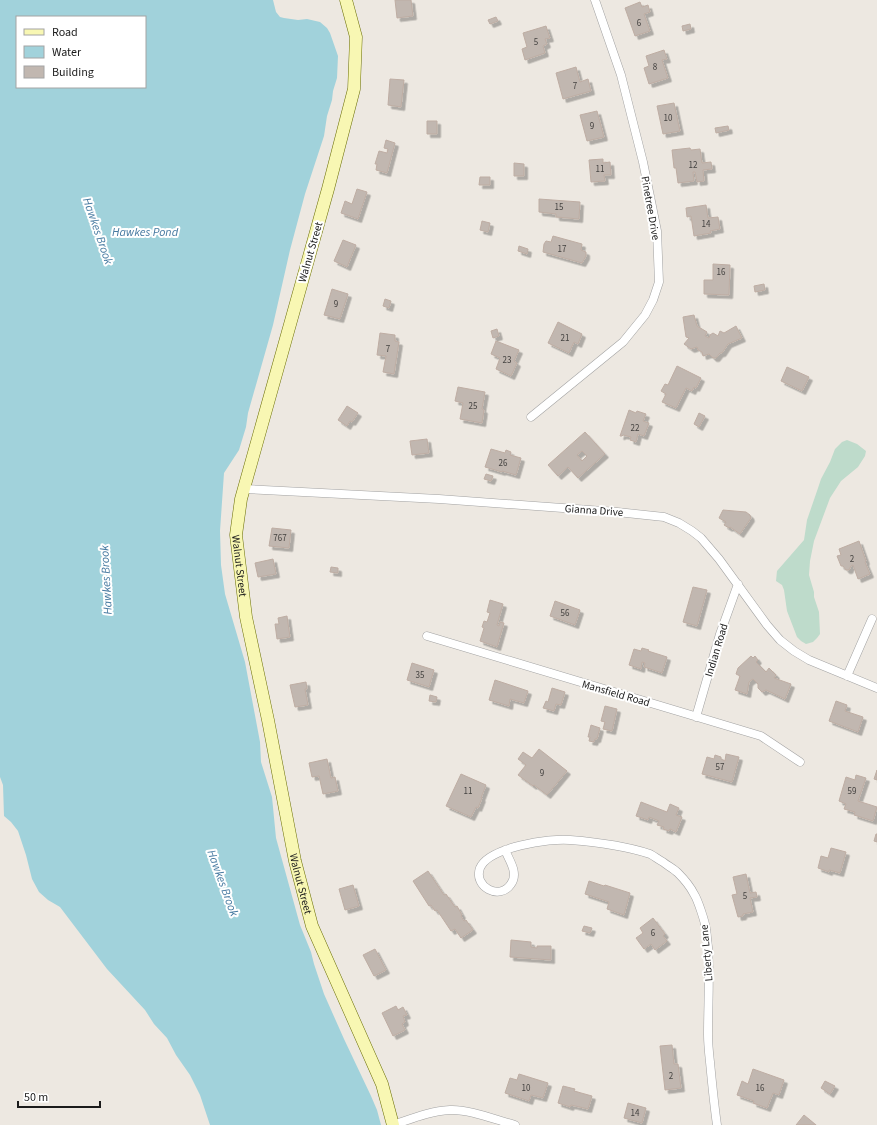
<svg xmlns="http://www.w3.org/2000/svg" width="877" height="1125" font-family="'Source Sans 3',sans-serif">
  <defs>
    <filter id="shadow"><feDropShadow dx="3.5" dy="3.5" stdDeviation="0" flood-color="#0004"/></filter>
  </defs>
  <rect width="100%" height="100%" fill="#ede8e1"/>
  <path fill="#bedbcb" d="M847,440L857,444L866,451L865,456L858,467L841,481L830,498L814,541L810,561L809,575L814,592V597L819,612L820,634L817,638L813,642L806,644L801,641L797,637L787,611L784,590L782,585L776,581L777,571L804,540L807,520L817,491L821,479L830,462L835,449L842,442Z"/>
  <path fill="#a1d2db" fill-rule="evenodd" d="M0,0H273L276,12L280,17L284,18L298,20L307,19L320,22L327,28L330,33L338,56L337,78L333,91L332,100L327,116L324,136L305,194L290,250L273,325L248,413L246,427L239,450L224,473L220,531L221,565L225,594L245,662L260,742L261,762L272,797L276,838L300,925L311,952L314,964L324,994L344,1039L371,1096L377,1110L381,1125H210L200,1095L190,1075L176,1055L167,1038L154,1024L145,1010L107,969L60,907L48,900L39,892L32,879L26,855L18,831L11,822L4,816L3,785L0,777ZM17,17H145V87H17Z"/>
  <path fill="#c1b7b0" stroke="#beada3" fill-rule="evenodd" filter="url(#shadow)" d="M395,0H411L413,16L397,18Z
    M640,2L642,7L648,5L650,12L644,14L650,31L635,36L625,8Z
    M496,17L498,21L490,24L488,20Z
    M690,24L691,29L683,31L682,26Z
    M546,26L550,38L545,39L547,44L543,46L545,53L525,60L522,49L527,47L523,33Z
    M664,50L667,59L662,60L668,78L649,84L644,68L649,66L646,56Z
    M576,67L580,82L588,79L591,91L563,99L556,73Z
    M390,79L404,80L401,107L388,105Z
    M674,103L680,131L663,134L657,106Z
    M597,111L604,137L587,141L580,115Z
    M427,121H437V134H427Z
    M728,126L729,130L716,133L715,128Z
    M386,140L395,143L387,173L376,170L377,164H375L379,151L387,153L388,149L384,148Z
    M690,148L691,150L700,149L702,163L711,162L712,169L703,170L704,181L697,182L695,172H693L694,181L678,183L676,168H674L672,150Z
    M603,159V163L610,162L611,175H604L605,181L591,182L589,160Z
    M514,163L524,164V176H514Z
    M480,177H490V185H479Z
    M357,189L367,192L358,219L341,213L345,201L352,204Z
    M539,199L580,202L579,219L556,217V214L539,212Z
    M706,205L708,218L718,217L720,229L710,231L711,233L694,236L691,216L687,217L686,208Z
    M482,221L490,223L488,232L480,230Z
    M553,236L582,244L581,250L586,252V256L582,263L543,252L544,244L546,241L551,242Z
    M343,240L356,245L347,267L334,261Z
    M519,246L528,249L527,254L518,251Z
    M713,264L730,265L729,295L704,294V280H713Z
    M764,284L765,290L755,292L754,286Z
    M332,289L348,294L340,319L324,315Z
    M385,299L391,301L389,308L383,306Z
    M694,315L697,326L707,332L705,336L709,338L710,335L713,333L718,336L720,331L724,333L736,326L742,338L728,344L722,353H720L716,358H713L709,354L703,356L702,352L698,350L697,347L691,349L684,344L689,338L686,337L683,317Z
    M558,322L582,334L578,344L574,342L569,353L548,343Z
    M497,329L499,336L493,338L491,331Z
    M380,333L395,335V341L399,342L394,374L383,372L386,356L377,355Z
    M496,341L519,350L514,361L517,363L511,376L496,369L500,358L491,354Z
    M677,366L701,378L696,388L694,387L692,391L686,388L676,408L662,402L666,394L661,391L665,384L668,385Z
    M787,367L809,377L802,391L781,381Z
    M458,387L485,392L482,409L484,410L482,423L460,419L463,403L455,401Z
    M347,406L358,413L352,422L350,421L347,426L338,420Z
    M629,410L636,413L637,411L646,414L643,421L649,423L644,436L638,434L636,442L630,440L631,437L623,435L622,436H620Z
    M699,413L705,416L699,427L694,424Z
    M585,432L605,454L578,478L568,467L558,476L548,465ZM582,451L587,456L582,461L577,455Z
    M427,439L429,453L412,455L410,441Z
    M491,449L505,453L506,450L511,452L510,455L521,458L516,475L502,471V472L485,467Z
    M486,474L493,476L491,481L484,479Z
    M723,510L746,512L750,515L751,518L740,534L730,527L729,528L724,525L726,522L719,518Z
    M272,528L291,530L289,548L269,546Z
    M859,541L866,561L865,562L870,574L858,579L853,565L851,566L849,570H846L843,566H841L837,556L841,555L839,549Z
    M273,559L276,574L258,577L255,563Z
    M331,567L338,568V573L330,572Z
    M693,587L707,590L697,626L683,622Z
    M490,600L503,604L497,625L499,626L500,622L504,623L497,647L480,641L484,628L482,627L484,621L487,622L490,613L487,612Z
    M555,601L580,610L575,625L550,616Z
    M287,616L290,637L277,639L275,624H279L278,618Z
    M642,648L649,650L648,651L667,657L662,673L644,667L645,663L642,662L641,669L629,665L634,649L641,651Z
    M751,656L753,658L755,656L758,660L756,662L766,672L769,668L776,675L774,678L791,684L785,699L766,690L762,692L758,688V684L753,679L749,682L747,694L735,690L740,676L736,674L738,668Z
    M412,663L434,670L429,687L407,680Z
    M495,680L528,691L524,703L510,699L509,706L489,700Z
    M306,682L307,689H305L308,705L295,707L290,685Z
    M552,688L565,692L561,705L556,704L554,711L543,708L546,701L548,702Z
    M430,695L437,697L436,702L429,701Z
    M836,701L847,705L845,711L863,717L858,732L829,721Z
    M605,706L617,709L612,731L603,729L605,722L601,721Z
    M591,725L600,728L597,739H595L594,742L589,741L590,737H588Z
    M539,749L567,771L547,795L534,785L533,786L518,775L526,765L518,759L523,752L532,758Z
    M726,754L739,757L732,782L702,774L707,757L714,759L715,755L721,757V759L725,761Z
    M327,759L331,778L335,777L338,791L323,794L319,776L312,777L309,763Z
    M877,770V780L874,779Z
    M461,774L486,785L481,798H482L478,808L476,807L471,817L446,806Z
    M856,775L866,778L858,801L877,807L873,821L854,815L855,812L844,809L846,804L839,801L846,777L855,780Z
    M641,802L667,812L670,804L679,808L676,815L682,817L676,832L670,829L669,831L663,829L664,827L657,825L659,821L649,817L648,820L636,816Z
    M876,834H877V842L874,841Z
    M831,848L846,852L840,873L829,870V872L818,868L821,856L828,858Z
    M428,871L444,895L446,894L455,907L457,906L462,915L461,916L464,921L466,920L473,930L461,938L455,929L451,931L437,910L435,911L431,905L429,906L413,881Z
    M746,874L750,893L756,892L757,897L750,898L753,912L743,914V916L738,917L732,895L737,894L733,877Z
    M589,881L604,886L605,885L630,893L624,915L607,909L609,902L585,894Z
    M353,885L359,906L345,910L339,889Z
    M653,918L665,934L663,936L667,941L655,950L651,944L644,949L636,938L643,933L640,928Z
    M584,926L592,928L590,933L582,931Z
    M511,940L531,942V947L537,948V946H551V960L510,957Z
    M375,949L386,970L374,976L363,955Z
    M396,1006L398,1010L403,1007L407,1015L403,1016L405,1022L402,1024L405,1030L393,1036L382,1013Z
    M672,1045L674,1064H678L681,1088L665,1090L660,1046Z
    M753,1069L784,1080L779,1095L773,1093L767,1108L753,1103L754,1101L737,1095L742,1081L748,1084Z
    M519,1074L548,1083L543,1098L531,1095L529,1101L505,1093L510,1078L517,1080Z
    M825,1081L835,1086L830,1094L821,1088Z
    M563,1086L575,1089L574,1091L592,1096L588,1109L571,1105L570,1107L558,1103Z
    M628,1103L646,1108L642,1123L624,1118Z
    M804,1115L816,1125H796Z"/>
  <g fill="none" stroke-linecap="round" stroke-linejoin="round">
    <defs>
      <path id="minor" d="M531,417L623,342L645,315L653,300L659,282L657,231L643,162L621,75L595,0
        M244,489L439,499L617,512L664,517L679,523L692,531L701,538L719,559L767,625L780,640L794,651L809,660L877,688
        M427,636L761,736L800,762
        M847,676L872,619
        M696,717L720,634L738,584
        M505,850C509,860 519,873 511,884C500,901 473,887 480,868C489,847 550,838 570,840C595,842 626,846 650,854C654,856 659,860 663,862C668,866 674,869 678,873C683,878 691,888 694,894C698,900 705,922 706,929C707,935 707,941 708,947C710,976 708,1005 708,1035C708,1044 709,1053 710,1062C712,1083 714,1104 717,1125
        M393,1125C411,1119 430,1111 450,1110C469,1109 496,1120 515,1125"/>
      <g id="secondary">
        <path id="s1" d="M346,0L356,37L354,89L328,189L241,499L236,535L246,617L268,720L295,861L312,926L382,1084L393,1125"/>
      </g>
    </defs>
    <use href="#minor" stroke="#a2a2a2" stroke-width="9"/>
    <use href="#secondary" stroke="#6b6f06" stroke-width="13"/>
    <use href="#minor" stroke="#fff" stroke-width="8"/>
    <use href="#secondary" stroke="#f8f7b3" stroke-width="12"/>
  </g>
  <g text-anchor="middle" stroke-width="4" stroke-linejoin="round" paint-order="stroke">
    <g font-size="9" fill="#444240">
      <text x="639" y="26">6</text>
      <text x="536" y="45">5</text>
      <text x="655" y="70">8</text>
      <text x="575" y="89">7</text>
      <text x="668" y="121">10</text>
      <text x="592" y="129">9</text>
      <text x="693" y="168">12</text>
      <text x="600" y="172">11</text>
      <text x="559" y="210">15</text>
      <text x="706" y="227">14</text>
      <text x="562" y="252">17</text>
      <text x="721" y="275">16</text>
      <text x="336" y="307">9</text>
      <text x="565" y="341">21</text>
      <text x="388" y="352">7</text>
      <text x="507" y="363">23</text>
      <text x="473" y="409">25</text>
      <text x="635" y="431">22</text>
      <text x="503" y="466">26</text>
      <text x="280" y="541">767</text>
      <text x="852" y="562">2</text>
      <text x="565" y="616">56</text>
      <text x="420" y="678">35</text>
      <text x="720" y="770">57</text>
      <text x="542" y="776">9</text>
      <text x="468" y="794">11</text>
      <text x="852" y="794">59</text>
      <text x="745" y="899">5</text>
      <text x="653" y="936">6</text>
      <text x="671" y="1079">2</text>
      <text x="526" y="1091">10</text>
      <text x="760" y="1091">16</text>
      <text x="635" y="1116">14</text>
    </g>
    <g font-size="11" fill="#1b1b1b" stroke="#fff">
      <text transform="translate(651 208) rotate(80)" y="4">Pinetree Drive</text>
      <text transform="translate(310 252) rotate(-74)" y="4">Walnut Street</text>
      <text transform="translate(594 510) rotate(4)" y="4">Gianna Drive</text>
      <text dy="4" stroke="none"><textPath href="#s1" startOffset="583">Walnut Street</textPath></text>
      <text transform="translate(716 650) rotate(-73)" y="4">Indian Road</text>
      <text transform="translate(616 693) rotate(16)" y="4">Mansfield Road</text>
      <text dy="4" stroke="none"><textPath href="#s1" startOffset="907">Walnut Street</textPath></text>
      <text transform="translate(706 953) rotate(-95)" y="4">Liberty Lane</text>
    </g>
    <g font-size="12" font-style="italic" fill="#477aa1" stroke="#fff">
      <text transform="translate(98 231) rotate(71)" y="4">Hawkes Brook</text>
      <text x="145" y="236">Hawkes Pond</text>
      <text transform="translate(106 580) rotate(-93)" y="4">Hawkes Brook</text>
      <text transform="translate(223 883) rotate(70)" y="4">Hawkes Brook</text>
    </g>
  </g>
  <rect x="16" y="16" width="130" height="72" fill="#ffffff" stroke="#a4a4a4"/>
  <rect x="24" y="29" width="20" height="6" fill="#f8f7b3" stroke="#a4a4a4"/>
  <text x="52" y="36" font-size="12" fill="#1b1b1b">Road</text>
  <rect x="24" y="46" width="20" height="12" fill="#a1d2db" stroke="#a4a4a4"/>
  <text x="52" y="56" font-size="12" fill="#1b1b1b">Water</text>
  <rect x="24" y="66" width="20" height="12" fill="#c1b7b0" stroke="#a4a4a4"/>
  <text x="52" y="76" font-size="12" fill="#1b1b1b">Building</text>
  <path d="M18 1101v6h82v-6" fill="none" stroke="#1b1b1b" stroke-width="2"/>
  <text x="24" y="1101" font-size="12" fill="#1b1b1b" stroke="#ffffff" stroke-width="3" paint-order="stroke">50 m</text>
</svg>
